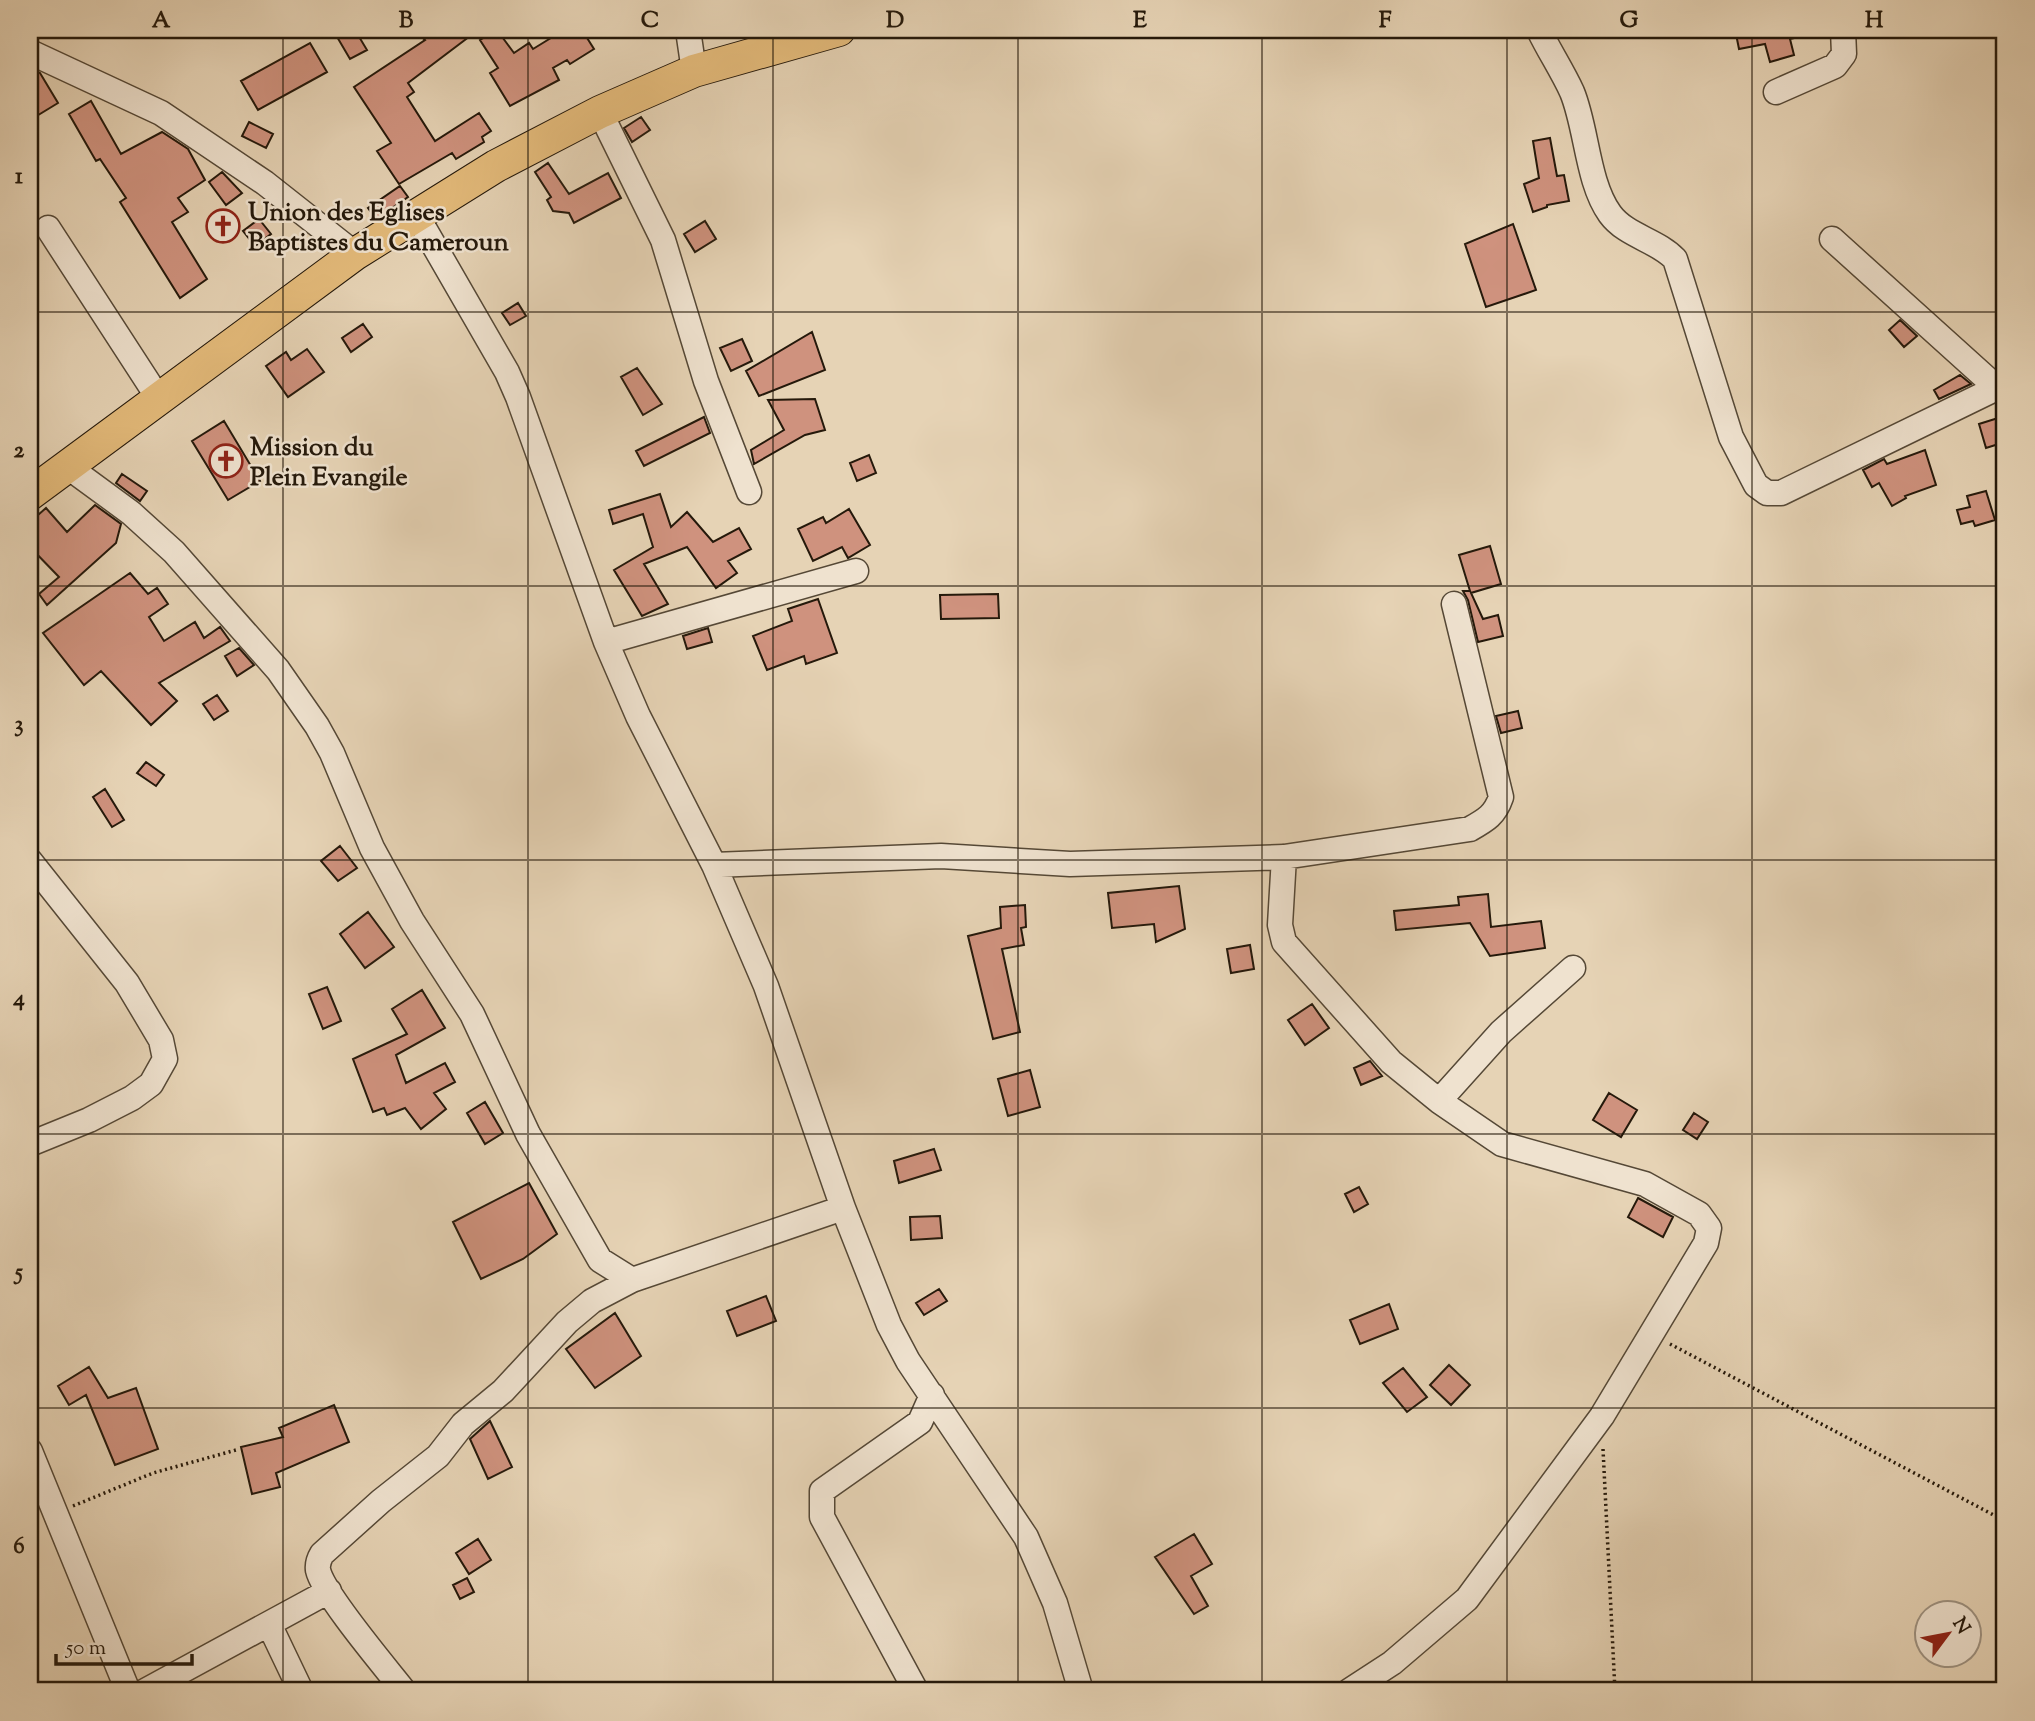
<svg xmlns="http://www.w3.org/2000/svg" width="2035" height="1721" font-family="'Sorts Mill Goudy',serif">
  <rect width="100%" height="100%" fill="#e6d3b5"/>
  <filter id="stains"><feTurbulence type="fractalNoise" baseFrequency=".00286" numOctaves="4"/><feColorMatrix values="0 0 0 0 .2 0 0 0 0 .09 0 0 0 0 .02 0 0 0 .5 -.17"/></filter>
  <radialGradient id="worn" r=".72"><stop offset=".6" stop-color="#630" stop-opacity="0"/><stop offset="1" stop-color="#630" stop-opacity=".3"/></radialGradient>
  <path fill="#cf927e" stroke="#25190b" stroke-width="2" d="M333,30H355L367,50L350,59Z
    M434,30H478L408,83L414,92L407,97L435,141L479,113L491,131L482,137L484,142L456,159L452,153L399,184L377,151L391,143L354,87L425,40L423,38Z
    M497,30L514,53L529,43L533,49L564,30H582L594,49L570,64L567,60L553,68L559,80L510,106L490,73L498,68L480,40Z
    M1757,30H1799V37L1790,39L1794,55L1770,62L1765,44L1739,49L1736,34Z
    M310,43L327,72L258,110L241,81Z
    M30,68L40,73L58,103L30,120Z
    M91,101L121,154L162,132L188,149L205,180L178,198L188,212L172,222L207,279L180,298L120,202L126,198L100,159L96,161L69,114Z
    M641,117L650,130L632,142L624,128Z
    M249,122L273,134L266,148L242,136Z
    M1550,138L1557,176L1564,175L1569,201L1547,205V207L1533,212L1524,184L1539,178L1533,141Z
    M548,163L569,194L608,173L621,198L574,223L569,213L553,211L547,200L551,197L535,172Z
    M222,172L242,193L226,205L209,182Z
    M400,186L408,197L376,219L368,208Z
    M259,219L271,234L255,246L243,231Z
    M705,221L716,239L695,252L684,234Z
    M1513,224L1536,290L1486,307L1465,244Z
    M518,303L526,316L510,325L502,313Z
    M1900,320L1917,336L1904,347L1889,330Z
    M363,324L372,337L351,352L342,338Z
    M812,332L825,370L759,396L746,371Z
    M742,339L752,361L731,371L720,348Z
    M307,349L324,372L288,397L266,366L286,352L291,360Z
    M637,368L662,404L643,415L621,377Z
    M1960,375L1971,384L1939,399L1934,390Z
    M815,399L825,430L805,435L754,464L751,450L784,430L768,400Z
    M704,417L710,433L644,466L636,451Z
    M1998,418L2005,442L1986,448L1979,424Z
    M224,421L260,481L228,500L192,441Z
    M1925,450L1936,485L1905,496L1906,498L1892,506L1879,483L1872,487L1863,470L1884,459L1887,464Z
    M869,455L876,473L857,481L850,463Z
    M122,474L147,491L140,501L116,483Z
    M1986,491L1995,520L1975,526L1973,521L1961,524L1957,510L1970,507L1967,496Z
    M660,494L671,527L687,512L713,542L739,528L751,549L728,561L737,573L716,588L687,547L644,564L668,604L642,616L614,570L653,547L643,514L613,524L609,510Z
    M95,505L121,524L116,543L47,605L39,594L59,577L30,547V522L46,508L67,532Z
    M849,509L870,545L848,558L842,547L813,561L798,529L823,517L826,523Z
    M1490,546L1501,584L1471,593L1483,619L1498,615L1503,636L1478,642L1468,600L1463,591H1470L1459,555Z
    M130,573L148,594L157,588L168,604L149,617L164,641L195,622L204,638L220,627L230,641L159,683L177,701L151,725L101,671L84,685L43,633Z
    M998,594L999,618L941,619L940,595Z
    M818,599L837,653L806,664L804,656L767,670L753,636L792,621L788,609Z
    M708,628L712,642L687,649L683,636Z
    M239,648L254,665L237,676L225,656Z
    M217,695L228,711L214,720L203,704Z
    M1518,711L1522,728L1501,733L1496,716Z
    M146,762L164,775L156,786L137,773Z
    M105,789L124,820L112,827L93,797Z
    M340,846L357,868L338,881L321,861Z
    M1179,886L1185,929L1156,942L1154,924L1112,928L1108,893Z
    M1488,894L1491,927L1541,921L1545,948L1490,956L1470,923L1396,930L1394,911L1459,905L1458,897Z
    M1025,905L1026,927L1021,928L1024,945L1002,949L1020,1032L993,1039L968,936L1001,928L1000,907Z
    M368,912L394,947L365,968L340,934Z
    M1250,945L1254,969L1231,973L1227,949Z
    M327,987L341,1021L323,1029L309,994Z
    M422,990L445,1028L396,1055L406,1083L445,1063L455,1082L434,1093L446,1109L421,1129L405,1108L387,1115L384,1108L373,1112L353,1059L407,1034L392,1009Z
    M1312,1004L1329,1028L1305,1045L1288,1020Z
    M1370,1061L1382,1076L1361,1085L1354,1068Z
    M1030,1070L1040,1107L1008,1116L998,1079Z
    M1609,1093L1637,1110L1621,1137L1593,1120Z
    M485,1102L503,1133L485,1144L467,1113Z
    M1694,1113L1708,1122L1697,1139L1683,1130Z
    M934,1149L941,1170L899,1183L894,1161Z
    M529,1183L557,1234L523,1259L481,1279L453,1222Z
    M1359,1187L1368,1204L1354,1212L1345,1194Z
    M1638,1198L1673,1217L1663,1237L1628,1217Z
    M940,1216L942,1238L911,1240L910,1217Z
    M939,1289L947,1301L924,1315L916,1303Z
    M766,1296L776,1321L737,1336L727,1311Z
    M1389,1304L1398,1329L1360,1344L1350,1320Z
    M615,1313L641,1356L595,1388L566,1349Z
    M1449,1365L1470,1385L1451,1405L1430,1385Z
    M89,1367L108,1398L136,1388L158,1449L115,1465L86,1395L69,1405L58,1386Z
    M1403,1368L1427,1397L1407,1412L1383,1383Z
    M334,1405L349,1442L276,1473L280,1487L252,1494L241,1447L283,1437L279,1428Z
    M490,1421L512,1467L488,1479L470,1439Z
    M1194,1534L1212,1564L1191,1576L1208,1606L1194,1614L1155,1557Z
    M478,1539L491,1560L469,1574L456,1553Z
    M467,1578L474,1592L460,1599L453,1585Z"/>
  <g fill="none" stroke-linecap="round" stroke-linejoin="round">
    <defs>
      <path id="minor" d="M688,30L694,71
        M1539,30C1549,51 1562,70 1572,92C1587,128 1587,182 1610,214C1626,236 1657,240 1675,259L1731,437L1756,485L1767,493H1781L2005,384
        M30,52L161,113L265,183L355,254
        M1776,92L1835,66L1844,54L1843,30
        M600,112L663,240L706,381L749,492
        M417,216L507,372L518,397L606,642L638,716L714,865L766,986L843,1208L889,1325L908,1361L1026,1537L1055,1603L1081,1691
        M48,228L159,399
        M1832,239L1996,387
        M67,466L131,513L174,552L278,670L317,726L332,753L372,848L412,921L472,1014L528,1134L600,1260L632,1280
        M606,642L856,571
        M1284,857L1280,925L1284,942L1391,1062L1439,1101L1502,1144L1645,1184L1699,1214L1709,1228L1706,1243L1602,1416L1467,1599L1392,1663L1349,1691
        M30,861L127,983L161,1040L165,1059L151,1084L132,1098L89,1120L30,1144
        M714,865L941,856L1070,864L1284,857L1470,829C1486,820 1495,815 1501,797L1454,604
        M1439,1101L1501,1032L1573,968
        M30,1451L128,1691
        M269,1624L301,1691
        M145,1691L329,1591
        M404,1691C386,1668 323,1594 318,1570C317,1563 319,1559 322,1554L381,1501L438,1456L463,1424L503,1391L567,1322L592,1301L632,1280L843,1208
        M916,1691L822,1517V1491L920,1422L932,1395"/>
      <path id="major" d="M30,494L355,254L496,166L600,112L694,71L839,30"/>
    </defs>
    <use href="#minor" stroke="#554836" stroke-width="27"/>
    <use href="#major" stroke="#25190b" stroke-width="34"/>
    <path stroke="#25190b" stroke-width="3.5" stroke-dasharray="2 3.5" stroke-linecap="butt" d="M1670,1344L2005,1521
      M1603,1449L1615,1691
      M73,1506L153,1473L236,1450"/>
    <use href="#minor" stroke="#efe2cf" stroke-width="24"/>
    <use href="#major" stroke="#e3ba7a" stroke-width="32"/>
  </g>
  <path fill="none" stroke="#25190b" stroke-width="2" stroke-opacity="0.55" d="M283,30V1691M528,30V1691M773,30V1691M1018,30V1691M1262,30V1691M1507,30V1691M1752,30V1691M30,312H2005M30,586H2005M30,860H2005M30,1134H2005M30,1408H2005"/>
  <defs>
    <symbol id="church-ring" viewBox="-11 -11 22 22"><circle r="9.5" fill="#efe2cf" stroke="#8f2418" stroke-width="1.5"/><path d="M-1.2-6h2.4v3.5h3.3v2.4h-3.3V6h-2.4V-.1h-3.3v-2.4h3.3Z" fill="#8f2418"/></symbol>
  </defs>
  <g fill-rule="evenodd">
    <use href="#church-ring" x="204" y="207" width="38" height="38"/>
    <use href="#church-ring" x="207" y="442" width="38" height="38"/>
  </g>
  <g text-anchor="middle" stroke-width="5" stroke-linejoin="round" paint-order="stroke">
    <g font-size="26" font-weight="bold" fill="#25190b" stroke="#efe2cf" text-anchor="start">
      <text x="248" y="220">Union des Eglises<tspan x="248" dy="30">Baptistes du Cameroun</tspan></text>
      <text x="250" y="455">Mission du<tspan x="250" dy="30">Plein Evangile</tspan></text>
    </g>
  </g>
  <rect width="2035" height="1721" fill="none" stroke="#e6d3b5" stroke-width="77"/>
  <g transform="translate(1948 1634) rotate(58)"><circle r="33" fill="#efe2cf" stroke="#9e9281" stroke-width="2"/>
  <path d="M0-5L12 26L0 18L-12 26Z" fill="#8f2418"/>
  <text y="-10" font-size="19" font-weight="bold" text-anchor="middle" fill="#25190b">N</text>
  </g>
  <path d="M56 1654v10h136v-10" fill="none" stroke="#25190b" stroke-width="3.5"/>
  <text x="66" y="1654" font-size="21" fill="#25190b" stroke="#efe2cf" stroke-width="5" paint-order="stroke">50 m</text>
  <rect x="38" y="38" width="1958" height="1644" fill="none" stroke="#25190b" stroke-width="2.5"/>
  <g font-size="23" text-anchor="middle" font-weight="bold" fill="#25190b">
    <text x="161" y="27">A</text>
    <text x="406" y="27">B</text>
    <text x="650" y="27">C</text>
    <text x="895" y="27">D</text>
    <text x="1140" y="27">E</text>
    <text x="1385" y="27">F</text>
    <text x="1629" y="27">G</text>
    <text x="1874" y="27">H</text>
    <text x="19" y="183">1</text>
    <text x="19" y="457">2</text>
    <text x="19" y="731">3</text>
    <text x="19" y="1005">4</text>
    <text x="19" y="1279">5</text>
    <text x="19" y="1553">6</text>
  </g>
  <rect width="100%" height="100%" filter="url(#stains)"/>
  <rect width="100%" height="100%" fill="url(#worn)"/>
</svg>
